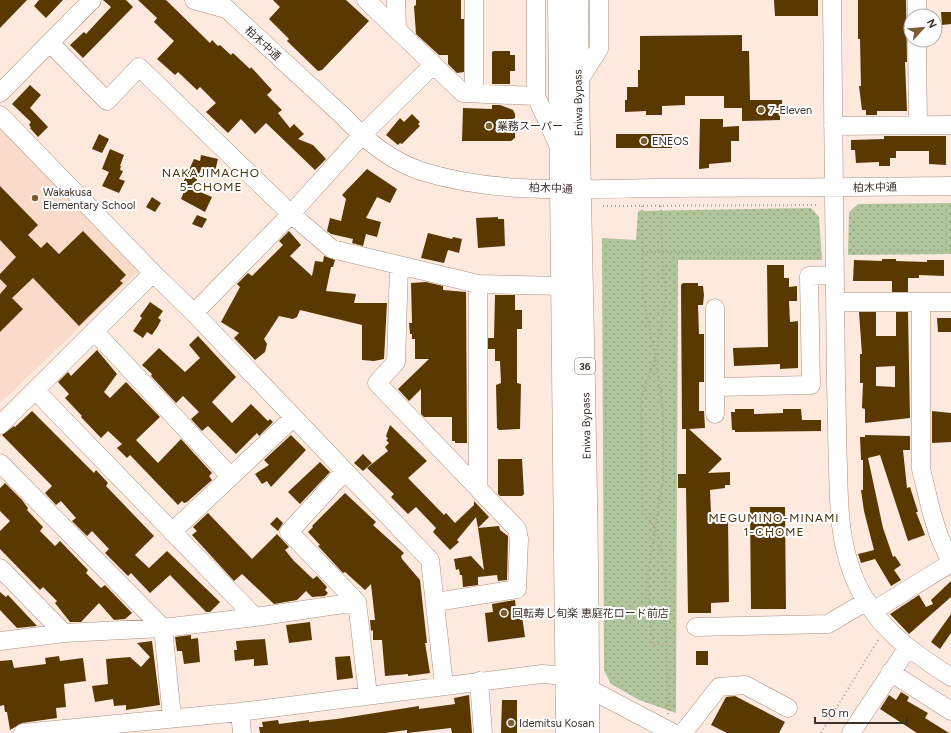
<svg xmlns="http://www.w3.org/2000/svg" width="951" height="733" font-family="Figtree,'Noto Sans JP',sans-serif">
  <defs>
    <pattern id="park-dots" width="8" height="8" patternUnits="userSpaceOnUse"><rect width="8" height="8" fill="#b1c59d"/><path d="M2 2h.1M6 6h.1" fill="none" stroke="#91a180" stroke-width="1.8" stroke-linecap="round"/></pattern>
  </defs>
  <rect width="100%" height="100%" fill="#fde9de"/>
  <path fill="#fadac9" d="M0,125L139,271L0,403Z"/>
  <path fill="url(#park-dots)" d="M951,203V254L848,255L849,212L858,204Z
    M811,208L819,217L822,260H678L676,713L639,700L611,684L604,670L602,238L636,240L638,211Z"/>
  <path fill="#593900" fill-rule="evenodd" d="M0,0H27L0,28Z
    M39,0H63L46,18L34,6Z
    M103,0H126L133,7L83,58L70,45L84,32L86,34L111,7Z
    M138,0H166L210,43L212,40L218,46L220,45L231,55L233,53L250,69L251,67L272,90L267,95L282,110L278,113L290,128L294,124L304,134L298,139L313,145L326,159L315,170L266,123L255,134L241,119L228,133L206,112L216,103L200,87L197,90L178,72L175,75L157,59L174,41L154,22L157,18Z
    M273,0H346L369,21L322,70L318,71L287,41L289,39L269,19L280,7Z
    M416,0H461V19H464V72L457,73L448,64V55H439L416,34L414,6L416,5Z
    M774,0H818V16H775Z
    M858,0H906L907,62H905L907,111H877V115H866V110H862L859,86H861L860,39H858Z
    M941,12H951V24L942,25Z
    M742,35V51H749L750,100H782V114H780V120L742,121V108H724V96H685V105L662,106V115H646V111L625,112V100H627V87H638V70H640V36Z
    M494,51H510V55H515V71H510V84H492V52Z
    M30,85L41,95L30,108L48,127L38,137L30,128L31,127L29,125L31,122L12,104Z
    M492,105H500L513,110L515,114V138L511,141H462L463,108L492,109Z
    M412,114L420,122L418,124L420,126L402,144L400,143L398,145L386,135L400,118L404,122Z
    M700,119H723V127L739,126V141H731V162L709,164V168L699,169Z
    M99,134L109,139L102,153L92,149Z
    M616,134H672V148H616Z
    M884,136H946V165L929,164V151H896V158H890V166H879V162L856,163L855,150H851V140L884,139Z
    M110,149L124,155L120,166H121L120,170L123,171L119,179L125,181L119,193L102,186L109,172L102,169Z
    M201,155L218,159L215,171L202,167L193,189L212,197L205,212L181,199L186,187L182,185L194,159L200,161Z
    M367,169L397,189L390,203L377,197L366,218L381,222L377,237L366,234L363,246L352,243L353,239L331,234L327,231L330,218L341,221L346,199L342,195Z
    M0,186L38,225L28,235L41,248L47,242L59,254L83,231L126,275L120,281L123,283L79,326L33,278L12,298L23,309L0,332V294L7,286L0,279V274L16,257L0,240Z
    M152,197L161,203L155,212L146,207Z
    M197,215L207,219L202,228L192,224Z
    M498,217V219H504L505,246L478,248L476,218Z
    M289,231L301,245L290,256L312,276L315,261L323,262L324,256L335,260L333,267H331L326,291L356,294L354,303H387L384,359L374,361L362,360V325L300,310L297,317L293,319L279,316L264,339L267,344L265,352L255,360L234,338L239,333L221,322L240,287L237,284L248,273L252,276L283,245L279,241Z
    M428,233L452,239L453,237L462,239L459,253L448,250L444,263L421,258Z
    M882,259H896V261L927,262V260H944V276L919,275V278H908V292H892V281H853L854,260L882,261Z
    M767,265H784V278H789V287L797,286V301H789L790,322L798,321V368L780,369V364L734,366L733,348L768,347Z
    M426,282L443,286V290L466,292L467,443H455V441H452V417H424L421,414V389L409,401L398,389L429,359H415V339H412V334H410L409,323H412L411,283Z
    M683,283H698V286H703L704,295L703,305H698L699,334H704V382H699V411H704L705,428L689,429L722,459L708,473L730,472V485H725V488L710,490L711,514L713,513V519H728L729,602L711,603V613H688L686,488H678V474H686V429H682L681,285Z
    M495,295H515V310H522V329H517V383L521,384L520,429L499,430L497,428L496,385L501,383L500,361H495V349H488V338H494Z
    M150,302L163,311L158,318L161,320L158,326L152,335L147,332L143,338L133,331L142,318L140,316Z
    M859,312H876V336H896V312H908L910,418L865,423V409L862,408L863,383H860V354H862ZM895,366V387L876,386V367Z
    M937,318H951V332H938Z
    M198,336L236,377L212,402L232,423L251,404L268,421L270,419L273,422L259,436L257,433L236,454L208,426L202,431L191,419L199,412L183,396L176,403L151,376L152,374L142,365L159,348L185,372L200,358L189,345Z
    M97,350L117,374L104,392L110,398L126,382L160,417L136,440L158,463L181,439L212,473L209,476L212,480L187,502L184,503L182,501L178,505L130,455L127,458L117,448L122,444L108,431L101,438L81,417L82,416L65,398L69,394L58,382L68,372L71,376Z
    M735,409H754V414L783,413V409H801L802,420H821V431L735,432V430H732L731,412H735Z
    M32,411L94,473L96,470L108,483L106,486L154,536L135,555L149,568L167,551L220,602L210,612H206L170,575L150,593L131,573L128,576L105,553L109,549L92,531L87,536L72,521L76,518L61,501L56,505L45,493L52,486L2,435L14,426L15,427Z
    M932,411L951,413V442L932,443Z
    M390,425L427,461L408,478L444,515L446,513L455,523L474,505V501L489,517L478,528L476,517L457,540L459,542L450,550L433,532L436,528L416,507L408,514L391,497L394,494L367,468L388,451L385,447L389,443L386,440L388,439L386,436Z
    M291,435L306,450L271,487L267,481L262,484L255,474L269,465L264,460Z
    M865,435L910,436V450H903L907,488L910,487L918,512H916L925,535L908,541L880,455L868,458L883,528L893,557L895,556L901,565L894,570L901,580L891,586L875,559L861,563L858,554L874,550L864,511L861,490H863V460H861L860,437H865Z
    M363,454L372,463L363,471L354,463Z
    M498,459H522L524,494L522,496H500L498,494Z
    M320,462L330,472L300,504L288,492Z
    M5,483L22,500L28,508L27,510L43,527L40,531L55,546L60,541L88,570L86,573L101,588L105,585L132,613L125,619L114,620L99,603L81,622H70L55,603L57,601L43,587L40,590L0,549V531L10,521L0,511V488Z
    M345,493L376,522L373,525L404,553L401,556L402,559L420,580L427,643H425L430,673L408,676V674L385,676L382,640H373V630L371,631L370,620H375L371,584L365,590L345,572L343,573L318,546L320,545L308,532L313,527L312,526Z
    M750,507H785L786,609H751Z
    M208,513L252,559L277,534L289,547L285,550L294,561L313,579L317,576L327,587L325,590L328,593L325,596L312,597L306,591L297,600L274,604L242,574L234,581L192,535L197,531L193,527Z
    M277,517L283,523L278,531L270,524Z
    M499,526L500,530L508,536V540L507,580L498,581L497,575L478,577V585L463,587L462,575H460L459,569L456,570L454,559L471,556L484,570L478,528Z
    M951,581V597L909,634L890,614L919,595L926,607L933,604L931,600Z
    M0,592L6,597L8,595L37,626L17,628L0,610Z
    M515,600L516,609H521L525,637L488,642L485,613L493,612L492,604Z
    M951,614V633L940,649L931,642Z
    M310,622L312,640L289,643L286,625Z
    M191,635V639L198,638L200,662L184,664L182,651H177L175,637Z
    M265,639L268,665L254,666V659L235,661L234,650H237L236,641Z
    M152,641L160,705L126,710V705L114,706L113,699L95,702L92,686L108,684L106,659L130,657L141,667L150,657L137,643Z
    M696,651H708V665H696Z
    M59,656L60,661L83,658L86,681L64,684L66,707L56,708L57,718L22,723L10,730L7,712H5L4,705L0,706V661L12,660L14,668L46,664L45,658Z
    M350,656L353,678L337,680L335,657Z
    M901,692L909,697L907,701L928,713L925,718L949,733H917L880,709L889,695L896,700Z
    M469,695L472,733H452L451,728L407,733V730L385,733H260L259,727H263L262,722L278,720L279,724L309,720V722L337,719L419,706V709L455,704L454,698Z
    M735,696L785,722L779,733H727L711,725L726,697Z
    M502,700H517V733H501Z"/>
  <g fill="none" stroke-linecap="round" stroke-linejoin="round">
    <defs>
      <path id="minor" d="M194,0L226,9
        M217,0L344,117C365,140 391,161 421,171C496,195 577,189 655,188C754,188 852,187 951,186
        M366,0L463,93L536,96
        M396,0L397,28
        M474,0V93
        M536,0V96L559,147
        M832,0C833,128 834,256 836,384C837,412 837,440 838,468C839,506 839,538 853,575C873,625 907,649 951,677
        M917,0V16
        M917,40L918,125
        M50,43L107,101L139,67L291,214L332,249L478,284L561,286
        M578,82L599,49V0
        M0,93L92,0
        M0,115L153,273L194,313L430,560L444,685
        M833,126L951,125
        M399,266L396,362L377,383L517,529L519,539L517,589L436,602
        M478,284V487
        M835,302H951
        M715,308V414
        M194,313L291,214L361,136L433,65
        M94,331L230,476
        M715,387L811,385L809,276L835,275
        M35,390L255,617
        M0,425L153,273
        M0,463L163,628L172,717
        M345,471L289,532L357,602L368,695
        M172,532L293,418
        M0,568L64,633
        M873,611L951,563L939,536L932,514L921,469V302
        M696,627L828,624L867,601
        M0,641L64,633L163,628L255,617L357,602
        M890,672L951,711
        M479,681L483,733
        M240,712L242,733
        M23,733L240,712L542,674L565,676L673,733
        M683,733L719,687L745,685L788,708
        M851,733L907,649"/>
      <path id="highway" d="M559,0L567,733
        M577,0C579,244 589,489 588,733"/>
    </defs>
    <use href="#minor" stroke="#ad8f7f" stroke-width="19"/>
    <use href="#highway" stroke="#ad8f7f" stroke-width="23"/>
    <path stroke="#ae9d94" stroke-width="2" stroke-dasharray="1 3" stroke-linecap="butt" d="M603,206L818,205
      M642,206L643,296L655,356
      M661,206L662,254L666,297L655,358L641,399L642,510L656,530L660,542L665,578L668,714
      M643,252L819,253
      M849,252L951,250
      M656,360L663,410V480L648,572L649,605L653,645L666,643
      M821,733L878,640"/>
    <use href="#minor" stroke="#fff" stroke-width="18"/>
    <use href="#highway" stroke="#fff" stroke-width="22"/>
  </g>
  <g fill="#7b5d31" stroke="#fff" stroke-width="1.5">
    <circle cx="761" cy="110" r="4"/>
    <circle cx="489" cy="126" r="4"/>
    <circle cx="644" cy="141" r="4"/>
    <circle cx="35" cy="198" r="4"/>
    <circle cx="504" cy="613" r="4"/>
    <circle cx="511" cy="723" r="4"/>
  </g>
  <g text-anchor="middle" stroke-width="4" stroke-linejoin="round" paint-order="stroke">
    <rect fill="#fff" stroke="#786f6a" stroke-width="1" x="575" y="358" width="20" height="16" rx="3"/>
    <g font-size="10" font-weight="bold" fill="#3e312a">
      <text x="585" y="370">36</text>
    </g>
    <g font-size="11" fill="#3e312a" stroke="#fff">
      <text transform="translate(263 43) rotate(43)" y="4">柏木中通</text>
      <text transform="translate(578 103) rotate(-91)" y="4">Eniwa Bypass</text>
      <text transform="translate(875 187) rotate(-1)" y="4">柏木中通</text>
      <text transform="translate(551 188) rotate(2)" y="4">柏木中通</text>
      <text transform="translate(586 426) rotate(-91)" y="4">Eniwa Bypass</text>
    </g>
    <g font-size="11" fill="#3e312a" stroke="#fff" text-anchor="start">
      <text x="769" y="114">7-Eleven</text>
      <text x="497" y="130">業務スーパー</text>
      <text x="652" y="145">ENEOS</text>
      <text x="43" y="196">Wakakusa<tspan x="43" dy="13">Elementary School</tspan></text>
      <text x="512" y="617">回転寿し旬楽 恵庭花ロード前店</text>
      <text x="519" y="727">Idemitsu Kosan</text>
    </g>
    <g font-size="12" letter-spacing="1" fill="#48310d" stroke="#fff">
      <text x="211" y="177">NAKAJIMACHO<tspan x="211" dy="14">5-CHOME</tspan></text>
      <text x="774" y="522">MEGUMINO-MINAMI<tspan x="774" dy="14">1-CHOME</tspan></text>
    </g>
  </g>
  <g transform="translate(923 28) rotate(63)"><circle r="19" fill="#ffffff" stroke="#b2adaa"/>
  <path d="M0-3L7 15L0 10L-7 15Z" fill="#7b5d31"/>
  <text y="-6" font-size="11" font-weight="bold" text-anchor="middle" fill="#3e312a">N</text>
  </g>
  <path d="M815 717v6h92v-6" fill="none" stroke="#3e312a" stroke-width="2"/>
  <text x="821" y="717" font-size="12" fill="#3e312a" stroke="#ffffff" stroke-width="3" paint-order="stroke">50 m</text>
</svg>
